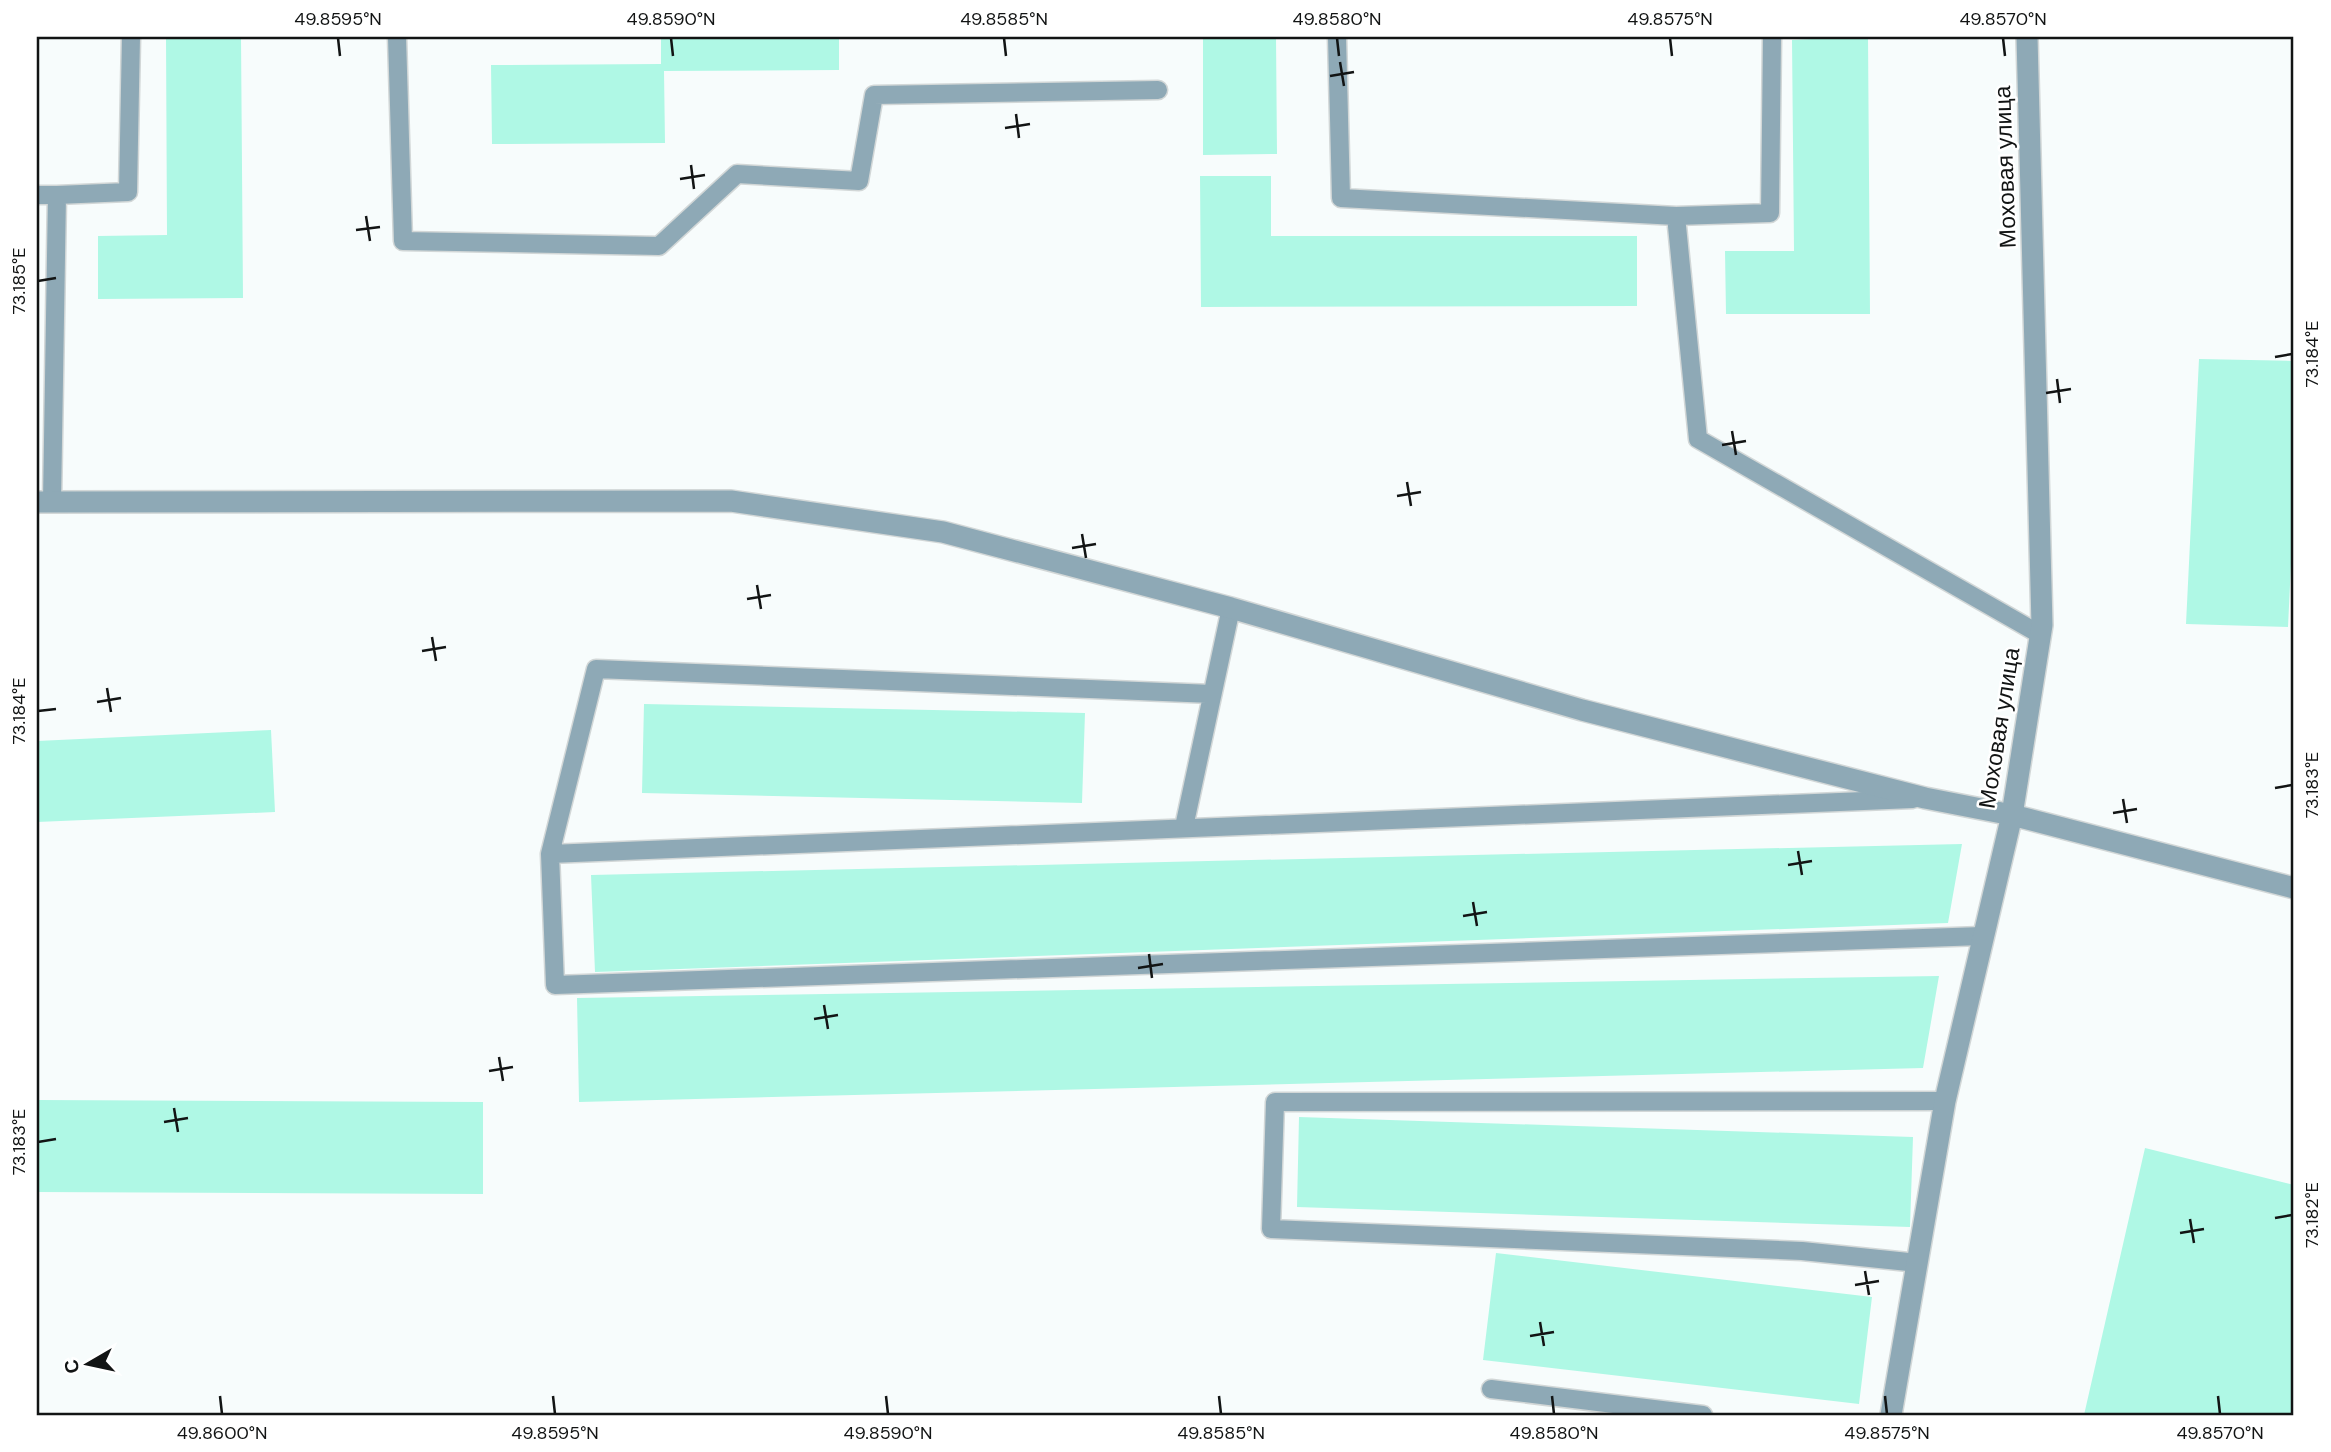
<svg xmlns="http://www.w3.org/2000/svg" width="2331" height="1452" font-family="'DM Sans',sans-serif">
  <rect width="100%" height="100%" fill="#f7fcfc"/>
  <path fill="#aff8e5" d="M166,37H241L243,298L98,299V236L167,235Z
    M661,37H839V70L664,71L665,143L492,144L491,65L661,64Z
    M1203,37H1276L1277,154L1203,155Z
    M1812,37H1868L1870,314H1726L1725,251H1794L1792,40L1812,39Z
    M1200,176H1271V236H1637V306L1201,307Z
    M2199,359L2294,361V501L2288,627L2186,624Z
    M644,704L1085,713L1082,803L642,793Z
    M271,730L275,812L37,822V741Z
    M1962,844L1948,923L595,972L591,875Z
    M1939,976L1923,1068L579,1102L577,998Z
    M37,1100L483,1102V1194L37,1192Z
    M1299,1117L1913,1137L1910,1227L1297,1207Z
    M2145,1148L2294,1185V1415H2084Z
    M1496,1253L1872,1297L1859,1404L1483,1360Z"/>
  <g fill="none" stroke-linecap="round" stroke-linejoin="round">
    <defs>
      <path id="lane" d="M397,37L403,241L659,246L737,174L859,181L874,95L1158,90
        M1337,37L1341,198L1676,216L1770,213L1772,37
        M37,195H57L52,502
        M57,195L128,192L131,37
        M1676,216L1698,439L2041,635
        M1913,799L550,854L555,985L1982,936
        M1184,827L1231,608
        M550,854L596,669L1212,694
        M1918,1263L1802,1251L1271,1229L1275,1102L1945,1101
        M1491,1389L1703,1415"/>
      <path id="street" d="M37,502L731,501L943,532L1231,608L1582,710L1925,798L2012,815L2294,888
        M1891,1415L1945,1101L2012,815L2042,625L2027,37"/>
    </defs>
    <use href="#lane" stroke="#d2d7d7" stroke-width="21"/>
    <use href="#street" stroke="#d2d7d7" stroke-width="24"/>
    <use href="#lane" stroke="#8ea9b6" stroke-width="18"/>
    <use href="#street" stroke="#8ea9b6" stroke-width="21"/>
  </g>
  <path fill="none" stroke="#121414" stroke-width="2.5" d="M338,38L340,56M671,38L673,56M1004,38L1006,56M1337,38L1339,56M1670,38L1672,56M2003,38L2005,56M1340,62L1344,86M1330,76L1354,72M1016,114L1019,138M1005,128L1030,124M691,165L694,189M680,179L705,175M366,216L370,241M356,230L380,227M38,281L56,278M2275,357L2292,354M2057,379L2060,403M2046,393L2071,389M1732,431L1736,455M1722,445L1746,441M1407,482L1411,506M1397,496L1421,492M1082,534L1086,558M1072,548L1096,544M757,585L761,609M747,599L771,595M432,637L436,661M422,651L446,647M107,688L111,712M97,702L121,698M38,711L56,709M2275,788L2292,785M2123,799L2127,823M2113,813L2137,809M1798,851L1802,875M1788,865L1812,861M1473,902L1477,926M1463,916L1487,912M1149,954L1152,978M1138,968L1163,964M824,1005L828,1029M814,1019L838,1015M499,1057L503,1081M489,1071L513,1067M174,1108L178,1132M164,1122L188,1118M38,1142L56,1139M2275,1218L2292,1215M2190,1219L2194,1243M2180,1233L2204,1229M1865,1271L1869,1295M1855,1285L1879,1281M1540,1322L1544,1346M1530,1336L1554,1332M220,1396L222,1414M553,1396L555,1414M886,1396L888,1414M1219,1396L1221,1414M1552,1396L1554,1414M1885,1396L1887,1414M2218,1396L2220,1414"/>
  <g text-anchor="middle" stroke-width="5" stroke-linejoin="round" paint-order="stroke">
    <g font-size="23" fill="#121414" stroke="#fff">
      <text transform="translate(2005 167) rotate(-92)" y="8">Моховая улица</text>
      <text transform="translate(1999 728) rotate(-81)" y="8">Моховая улица</text>
    </g>
  </g>
  <rect width="2331" height="1452" fill="none" stroke="#ffffff" stroke-width="77"/>
  <g transform="translate(88 1364) rotate(261)" stroke="#ffffff" stroke-width="5" paint-order="stroke">
  <path d="M0-5L12 26L0 18L-12 26Z" fill="#121414"/>
  <text y="-10" font-size="19" font-weight="bold" text-anchor="middle" fill="#121414">С</text>
  </g>
  <rect x="38" y="38" width="2254" height="1376" fill="none" stroke="#121414" stroke-width="2.5"/>
  <g font-size="18" text-anchor="middle" fill="#121414">
    <text x="338" y="25">49.8595°N</text>
    <text x="671" y="25">49.8590°N</text>
    <text x="1004" y="25">49.8585°N</text>
    <text x="1337" y="25">49.8580°N</text>
    <text x="1670" y="25">49.8575°N</text>
    <text x="2003" y="25">49.8570°N</text>
    <text transform="translate(19 281) rotate(-90)" y="6">73.185°E</text>
    <text transform="translate(2312 354) rotate(-90)" y="6">73.184°E</text>
    <text transform="translate(19 711) rotate(-90)" y="6">73.184°E</text>
    <text transform="translate(2312 785) rotate(-90)" y="6">73.183°E</text>
    <text transform="translate(19 1142) rotate(-90)" y="6">73.183°E</text>
    <text transform="translate(2312 1215) rotate(-90)" y="6">73.182°E</text>
    <text x="222" y="1439">49.8600°N</text>
    <text x="555" y="1439">49.8595°N</text>
    <text x="888" y="1439">49.8590°N</text>
    <text x="1221" y="1439">49.8585°N</text>
    <text x="1554" y="1439">49.8580°N</text>
    <text x="1887" y="1439">49.8575°N</text>
    <text x="2220" y="1439">49.8570°N</text>
  </g>
</svg>
